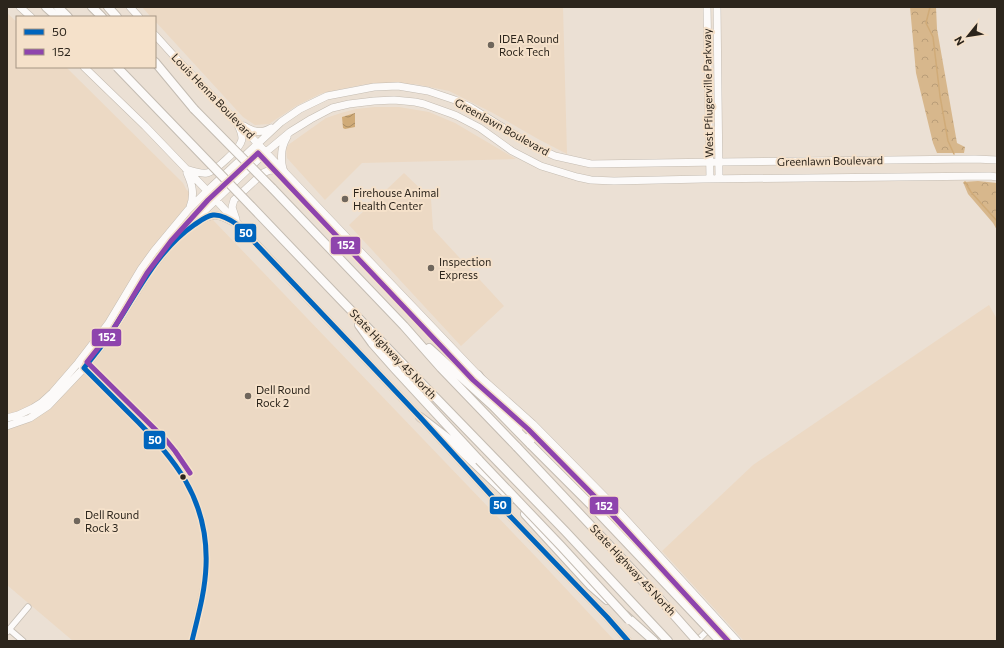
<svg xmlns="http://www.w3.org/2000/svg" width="1004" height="648" font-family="Commissioner,sans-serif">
  <defs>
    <pattern id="forest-crowns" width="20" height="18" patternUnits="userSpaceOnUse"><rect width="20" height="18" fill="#d7b78c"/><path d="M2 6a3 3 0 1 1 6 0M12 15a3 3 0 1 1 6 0" fill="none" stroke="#b99d78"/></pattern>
    <pattern id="water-waves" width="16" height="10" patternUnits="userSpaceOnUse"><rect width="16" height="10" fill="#d0ab78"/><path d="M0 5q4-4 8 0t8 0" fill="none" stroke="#a98b62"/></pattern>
  </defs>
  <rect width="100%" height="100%" fill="#ebe0d4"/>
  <path fill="#ecd9c4" d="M142,7H563L567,154L538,139L493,113L449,91L415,84H366L332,91L320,94L296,106L269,124L255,125L243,117L155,21V17H151Z
    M7,13L17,22V67H66L183,183L186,189L214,221L538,559L615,641H73L7,585Z
    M374,107H399L429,112L455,123L516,159L362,163L325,200L287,158L286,150L288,145L326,118L341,113L356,109Z
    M404,173L431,199L433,229L504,306L461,346L349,225Z
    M989,305L997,319V641H744L662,551L753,465Z"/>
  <path fill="url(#forest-crowns)" d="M910,7H936L937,29L957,143L965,147L964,153H937L933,143L916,73Z
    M978,181L997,183V230L993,223L968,194L963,182Z"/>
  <path fill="url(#water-waves)" d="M355,113V127L345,129L343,128L342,117Z"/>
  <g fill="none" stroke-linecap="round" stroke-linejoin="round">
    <path stroke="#d0ab78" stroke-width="1.5" d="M930,7L926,23L933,37L940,96L948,141L954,154
      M965,182L971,192L997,221"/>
    <defs>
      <path id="minor" d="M78,363C95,379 111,395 128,412C142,426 157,440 170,456C191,484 206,519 206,554C207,584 198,612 192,641
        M9,629L23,641
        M7,632L28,607
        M697,641L718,620"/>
      <path id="major" d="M20,7L31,17
        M130,7L139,17
        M707,7L710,179
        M717,7L719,179
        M155,35L174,56L478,375L533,424L609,501L737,641
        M84,67L145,126L216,200L289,279L420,417L509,515L607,617L628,641
        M244,126C254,132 260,134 271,128
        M186,169C192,171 200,174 207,173C214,172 239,149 241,142C244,137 240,130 238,125
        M283,169C280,157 281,147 287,137
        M187,173C192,184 195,194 190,207
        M236,219L232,207L234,200L263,173L270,170L284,171
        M197,222C214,213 216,213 233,222
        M7,418L18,415L33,408L41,403L52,393L78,363L108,324L141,269L154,251L188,210L207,191L281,122L300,109L327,96L374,87L398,86L428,91L455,100L470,107L533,146L555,156L591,164L719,162L975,159L997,160
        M7,426L30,418L48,406L84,368L108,338L151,269L175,239L266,152L290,132L311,119L332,108L349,104L374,101L394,100L415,102L424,104L452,114L457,116L480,128L512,151L541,166L577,177L591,180L614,181L703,179L990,176L997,177"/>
      <path id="highway" d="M46,7L57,17
        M58,7L68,17
        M92,7L102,17
        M108,7L117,17
        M155,62L194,109
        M272,188L404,326L441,368L517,447
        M251,206L341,300L565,531L668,641
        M359,325L372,343L395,369L479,460
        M429,348L493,406L531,445
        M478,375L496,400L520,426
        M420,417L450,440L512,499
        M530,436L554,463
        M525,514L591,586L607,600
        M625,615L654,641"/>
    </defs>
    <use href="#minor" stroke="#c4bcb2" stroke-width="7"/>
    <use href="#major" stroke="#c4bcb2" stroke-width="8"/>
    <use href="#highway" stroke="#c4bcb2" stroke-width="10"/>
    <use href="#minor" stroke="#fcfaf9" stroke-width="5.5"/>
    <use href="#major" stroke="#fcfaf9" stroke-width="7"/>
    <use href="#highway" stroke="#fcfaf9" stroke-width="8"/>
    <defs>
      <path id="highway-bridge" d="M117,67L251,206
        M194,109L272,188
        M531,445L591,505L720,641
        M517,447L658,597L697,641
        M479,460L561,546L629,620"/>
    </defs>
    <use href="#highway-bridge" stroke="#c4bcb2" stroke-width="10" stroke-linecap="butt"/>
    <use href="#highway-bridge" stroke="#fcfaf9" stroke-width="8"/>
    <defs>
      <path id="bus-1" d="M192,641C198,616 205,592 206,566C209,499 174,457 129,413C114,398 99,383 84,368C93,357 102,346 110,334C136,296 155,252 194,225C200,221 206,216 213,215C222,214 231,220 238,225L420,417L509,515L607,617L628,641"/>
      <path id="bus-2" d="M190,473L175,451L166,440L87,362L114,328L147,273L171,241L208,200L258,153L473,380L528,429L604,506L728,641"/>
    </defs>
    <use href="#bus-1" stroke="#f5e1ca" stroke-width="8"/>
    <use href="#bus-2" stroke="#f5e1ca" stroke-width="8"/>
    <use href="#bus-1" stroke="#0065bd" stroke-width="5"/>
    <use href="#bus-2" stroke="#8e44ad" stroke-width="5"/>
  </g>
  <g fill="#6f665c" stroke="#f5e1ca" stroke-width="1.5">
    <circle cx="491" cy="45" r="4"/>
    <circle cx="345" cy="199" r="4"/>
    <circle cx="431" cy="268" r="4"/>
    <circle cx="248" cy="396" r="4"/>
    <circle cx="77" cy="521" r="4"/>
  </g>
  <circle fill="#2c251c" stroke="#f5e1ca" stroke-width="1.5" cx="183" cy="477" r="3.5"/>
  <g text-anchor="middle" stroke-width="4" stroke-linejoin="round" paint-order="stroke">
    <g font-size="11" fill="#2c251c" stroke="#f5e1ca" text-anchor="start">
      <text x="499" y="43">IDEA Round<tspan x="499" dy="13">Rock Tech</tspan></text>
      <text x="353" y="197">Firehouse Animal<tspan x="353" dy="13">Health Center</tspan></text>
      <text x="439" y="266">Inspection<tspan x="439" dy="13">Express</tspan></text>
      <text x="256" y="394">Dell Round<tspan x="256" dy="13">Rock 2</tspan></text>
      <text x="85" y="519">Dell Round<tspan x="85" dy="13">Rock 3</tspan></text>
    </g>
    <g font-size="11" fill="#2c251c" stroke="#f5e1ca">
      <text transform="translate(708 93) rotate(-91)" y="4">West Pflugerville Parkway</text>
      <text transform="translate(213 96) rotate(46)" y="4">Louis Henna Boulevard</text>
      <text transform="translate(502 127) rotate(29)" y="4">Greenlawn Boulevard</text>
      <text transform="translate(830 161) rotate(-1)" y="4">Greenlawn Boulevard</text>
      <text transform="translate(393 354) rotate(46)" y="4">State Highway 45 North</text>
      <text transform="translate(633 570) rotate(47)" y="4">State Highway 45 North</text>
    </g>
  </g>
  <g stroke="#f5e1ca" stroke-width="1.5">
    <rect x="234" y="223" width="23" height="20" rx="4" fill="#0065bd"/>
    <rect x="330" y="236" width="31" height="19" rx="4" fill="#8e44ad"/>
    <rect x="91" y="328" width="31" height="19" rx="4" fill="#8e44ad"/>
    <rect x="143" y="430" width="23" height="20" rx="4" fill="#0065bd"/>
    <rect x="489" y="496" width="23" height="19" rx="4" fill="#0065bd"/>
    <rect x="589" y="496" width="30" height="19" rx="4" fill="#8e44ad"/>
  </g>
  <g font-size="11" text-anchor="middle" font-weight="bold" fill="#fff">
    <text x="246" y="237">50</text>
    <text x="346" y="249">152</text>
    <text x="107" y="341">152</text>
    <text x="155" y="444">50</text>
    <text x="500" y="509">50</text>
    <text x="604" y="510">152</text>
  </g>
  <rect width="1004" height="648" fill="none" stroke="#2c251c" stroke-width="16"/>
  <rect x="16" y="16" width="140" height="52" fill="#f5e1ca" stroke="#a59684"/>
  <rect x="24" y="29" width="20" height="6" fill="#0065bd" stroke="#a59684"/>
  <text x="52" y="36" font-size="12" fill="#2c251c">50</text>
  <rect x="24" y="49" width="20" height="6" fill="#8e44ad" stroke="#a59684"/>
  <text x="52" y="56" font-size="12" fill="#2c251c">152</text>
  <g transform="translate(968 36) rotate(240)" stroke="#f5e1ca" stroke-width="3" paint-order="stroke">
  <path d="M0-3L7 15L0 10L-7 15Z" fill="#2c251c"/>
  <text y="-6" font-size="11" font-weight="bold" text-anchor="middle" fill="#2c251c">N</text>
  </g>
</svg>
